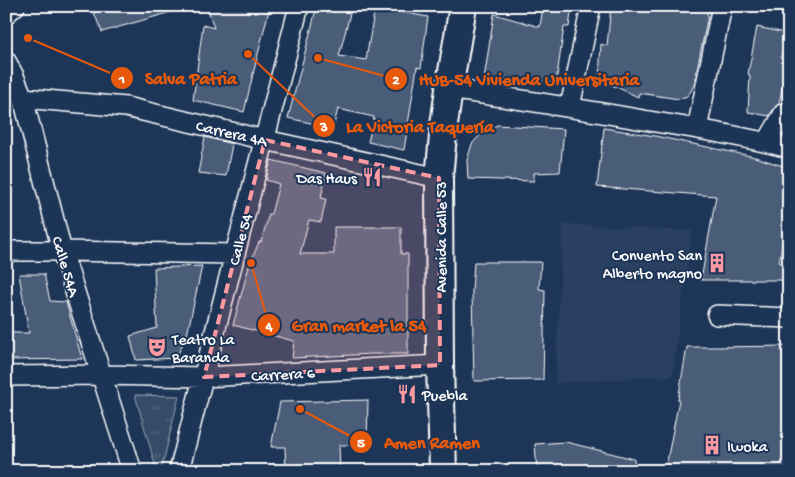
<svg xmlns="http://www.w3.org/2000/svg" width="795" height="477" font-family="'Gochi Hand',sans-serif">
  <defs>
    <pattern id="grass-tufts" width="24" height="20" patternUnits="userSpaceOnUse" patternTransform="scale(1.25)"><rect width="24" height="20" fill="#364b69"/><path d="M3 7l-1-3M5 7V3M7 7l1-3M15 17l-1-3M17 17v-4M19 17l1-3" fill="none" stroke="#546680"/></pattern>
  </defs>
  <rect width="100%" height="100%" fill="#1d3557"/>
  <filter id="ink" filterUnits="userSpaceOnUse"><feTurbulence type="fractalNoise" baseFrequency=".02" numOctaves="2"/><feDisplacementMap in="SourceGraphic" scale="10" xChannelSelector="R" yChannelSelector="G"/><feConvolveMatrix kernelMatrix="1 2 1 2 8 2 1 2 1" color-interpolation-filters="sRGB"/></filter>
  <g filter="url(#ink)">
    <path fill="#2a4161" d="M563,224L692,231L672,376L555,383Z"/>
    <path fill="url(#grass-tufts)" stroke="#9aa5b4" d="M135,395L179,396L161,471H157Z"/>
    <path fill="#4a5d79" stroke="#fff" d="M91,6H178V10L102,32Z
      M207,6H270L254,70L244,112L193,100L203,25L214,28Z
      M317,6H352L339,56L366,60L375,7L428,17L421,68L417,67L404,150L368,142L374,117L338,109L333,128L288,118Z
      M543,6H572L569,27H564L556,83L484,79L494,14L540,27Z
      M611,6H660L685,11L686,6H708L707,15H708L694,84L691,91L687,96L679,99L639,93L638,97L599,79L601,44L607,46Z
      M757,27L785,33L781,58L789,59V86L783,85L779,103L775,107L769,116L748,112L750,75L748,74Z
      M497,125L564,129L560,172L534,173V181L468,179L467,160L472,144L481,134Z
      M604,128L655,136L755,157L789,168V235L784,233L779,263H789V280H701L716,196L597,187Z
      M205,137L232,144L226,176L198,173Z
      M271,160L326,173L321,198L326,199L321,222L309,220L300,254H334V227H401V254H408V354H372L292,358L294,341L233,325L249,266L259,242H261L269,214H271L279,184L266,180Z
      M474,262H541L539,289L545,290L543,380L474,381L472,291Z
      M202,266L187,335L176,358L136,360L130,336L157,328L154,268Z
      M19,274H44L50,301L66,302L82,359L6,360V333H29Z
      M789,346V471H665L679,400H678L687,347H715Z
      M368,400L367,445H339L340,471H286L285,447H271L280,402Z
      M566,442L634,459L635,471H537L535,444Z"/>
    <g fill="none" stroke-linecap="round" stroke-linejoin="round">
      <defs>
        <path id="street" d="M6,14L15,6
          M6,61L14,76L23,98L62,251L132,471
          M449,89C518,99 586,110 655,122C700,129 745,137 789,148
          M23,98L126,107L265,140L439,178
          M570,107L591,6
          M697,129L722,6
          M767,142L784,113L789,112
          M6,251H62L235,254
          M717,315L789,318
          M6,376L102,375L204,377L440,365
          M179,471L299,6"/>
        <path id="secondary" d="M443,471L440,365L439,178L444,125L449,89L463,6"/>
      </defs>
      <use href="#street" stroke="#fff" stroke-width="22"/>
      <use href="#secondary" stroke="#fff" stroke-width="30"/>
      <use href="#street" stroke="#1d3557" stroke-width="19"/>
      <use href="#secondary" stroke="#1d3557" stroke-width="26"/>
    </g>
  </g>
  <path fill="#ff9aa2" fill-opacity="0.2" stroke="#ff9aa2" stroke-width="4" stroke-dasharray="10 6" stroke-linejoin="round" d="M265,140L439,178L440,365L204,377Z"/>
  <defs>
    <symbol id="restaurant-bare" viewBox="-9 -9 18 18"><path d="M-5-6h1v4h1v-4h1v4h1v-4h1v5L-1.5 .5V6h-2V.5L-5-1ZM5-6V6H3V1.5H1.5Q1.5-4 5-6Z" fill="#ff9aa2" stroke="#1d3557" stroke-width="2.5" paint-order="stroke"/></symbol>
    <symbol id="building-bare" viewBox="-9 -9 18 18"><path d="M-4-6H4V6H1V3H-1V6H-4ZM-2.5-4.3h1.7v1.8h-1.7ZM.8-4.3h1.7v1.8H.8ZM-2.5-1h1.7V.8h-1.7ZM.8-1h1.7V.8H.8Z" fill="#ff9aa2" stroke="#1d3557" stroke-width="2.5" paint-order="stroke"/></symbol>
    <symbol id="theatre-bare" viewBox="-9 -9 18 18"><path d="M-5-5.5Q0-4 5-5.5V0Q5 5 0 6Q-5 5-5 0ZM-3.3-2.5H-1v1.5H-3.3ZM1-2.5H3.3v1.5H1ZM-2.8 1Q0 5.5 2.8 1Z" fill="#ff9aa2" stroke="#1d3557" stroke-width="2.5" paint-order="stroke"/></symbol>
  </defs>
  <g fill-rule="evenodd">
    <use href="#restaurant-bare" x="358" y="163" width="28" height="28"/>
    <use href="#building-bare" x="703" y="249" width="28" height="28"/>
    <use href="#theatre-bare" x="143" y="333" width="28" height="28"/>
    <use href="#restaurant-bare" x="393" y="380" width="28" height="28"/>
    <use href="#building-bare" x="698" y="431" width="28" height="28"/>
  </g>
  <g text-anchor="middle" stroke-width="4" stroke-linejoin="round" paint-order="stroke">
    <g font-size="16" fill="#fff" stroke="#1d3557">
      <text transform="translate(232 132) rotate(13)" y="6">Carrera 4A</text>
      <text transform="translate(440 237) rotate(-90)" y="6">Avenida Calle 53</text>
      <text transform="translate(239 239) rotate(-75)" y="6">Calle 54</text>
      <text transform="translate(67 266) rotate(73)" y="6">Calle 54A</text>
      <text transform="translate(283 373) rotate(-3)" y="6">Carrera 6</text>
    </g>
    <g font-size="16" fill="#fff" stroke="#1d3557" text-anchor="start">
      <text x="357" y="183" text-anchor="end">Das Haus</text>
      <text x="702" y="260" text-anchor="end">Convento San<tspan x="702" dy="18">Alberto magno</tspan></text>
      <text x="172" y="344">Teatro La<tspan x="172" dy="18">Baranda</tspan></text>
      <text x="422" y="400">Puebla</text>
      <text x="727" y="451">Iwoka</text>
    </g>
  </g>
  <path fill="none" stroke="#e8590c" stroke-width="2" d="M28 38L122 78M318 58L396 79M248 54L324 126M251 263L269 325M300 409L361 442"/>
  <g fill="#e8590c" stroke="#1d3557" stroke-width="2">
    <circle cx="28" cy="38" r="5"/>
    <circle cx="318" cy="58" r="5"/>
    <circle cx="248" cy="54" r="5"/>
    <circle cx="251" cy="263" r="5"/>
    <circle cx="300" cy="409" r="5"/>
    <circle cx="122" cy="78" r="12"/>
    <circle cx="396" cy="79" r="12"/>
    <circle cx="324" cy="126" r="12"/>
    <circle cx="269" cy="325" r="12"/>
    <circle cx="361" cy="442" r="12"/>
  </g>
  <g font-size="15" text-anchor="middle" font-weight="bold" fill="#fff">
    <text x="122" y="83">1</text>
    <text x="396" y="84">2</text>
    <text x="324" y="131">3</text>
    <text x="269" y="330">4</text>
    <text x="361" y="447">5</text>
  </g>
  <g font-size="18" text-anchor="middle" font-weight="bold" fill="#e8590c" stroke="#1d3557" stroke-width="4" stroke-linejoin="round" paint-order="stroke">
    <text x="191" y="84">Salva Patria</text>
    <text x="529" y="85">HUB-54 Vivienda Universitaria</text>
    <text x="420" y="132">La Victoria Taquería</text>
    <text x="359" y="331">Gran market la 54</text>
    <text x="432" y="448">Amen Ramen</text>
  </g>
  <rect width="795" height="477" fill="none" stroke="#1d3557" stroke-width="25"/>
  <rect x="12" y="12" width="770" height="452" fill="none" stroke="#fff" stroke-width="2" filter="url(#ink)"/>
</svg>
